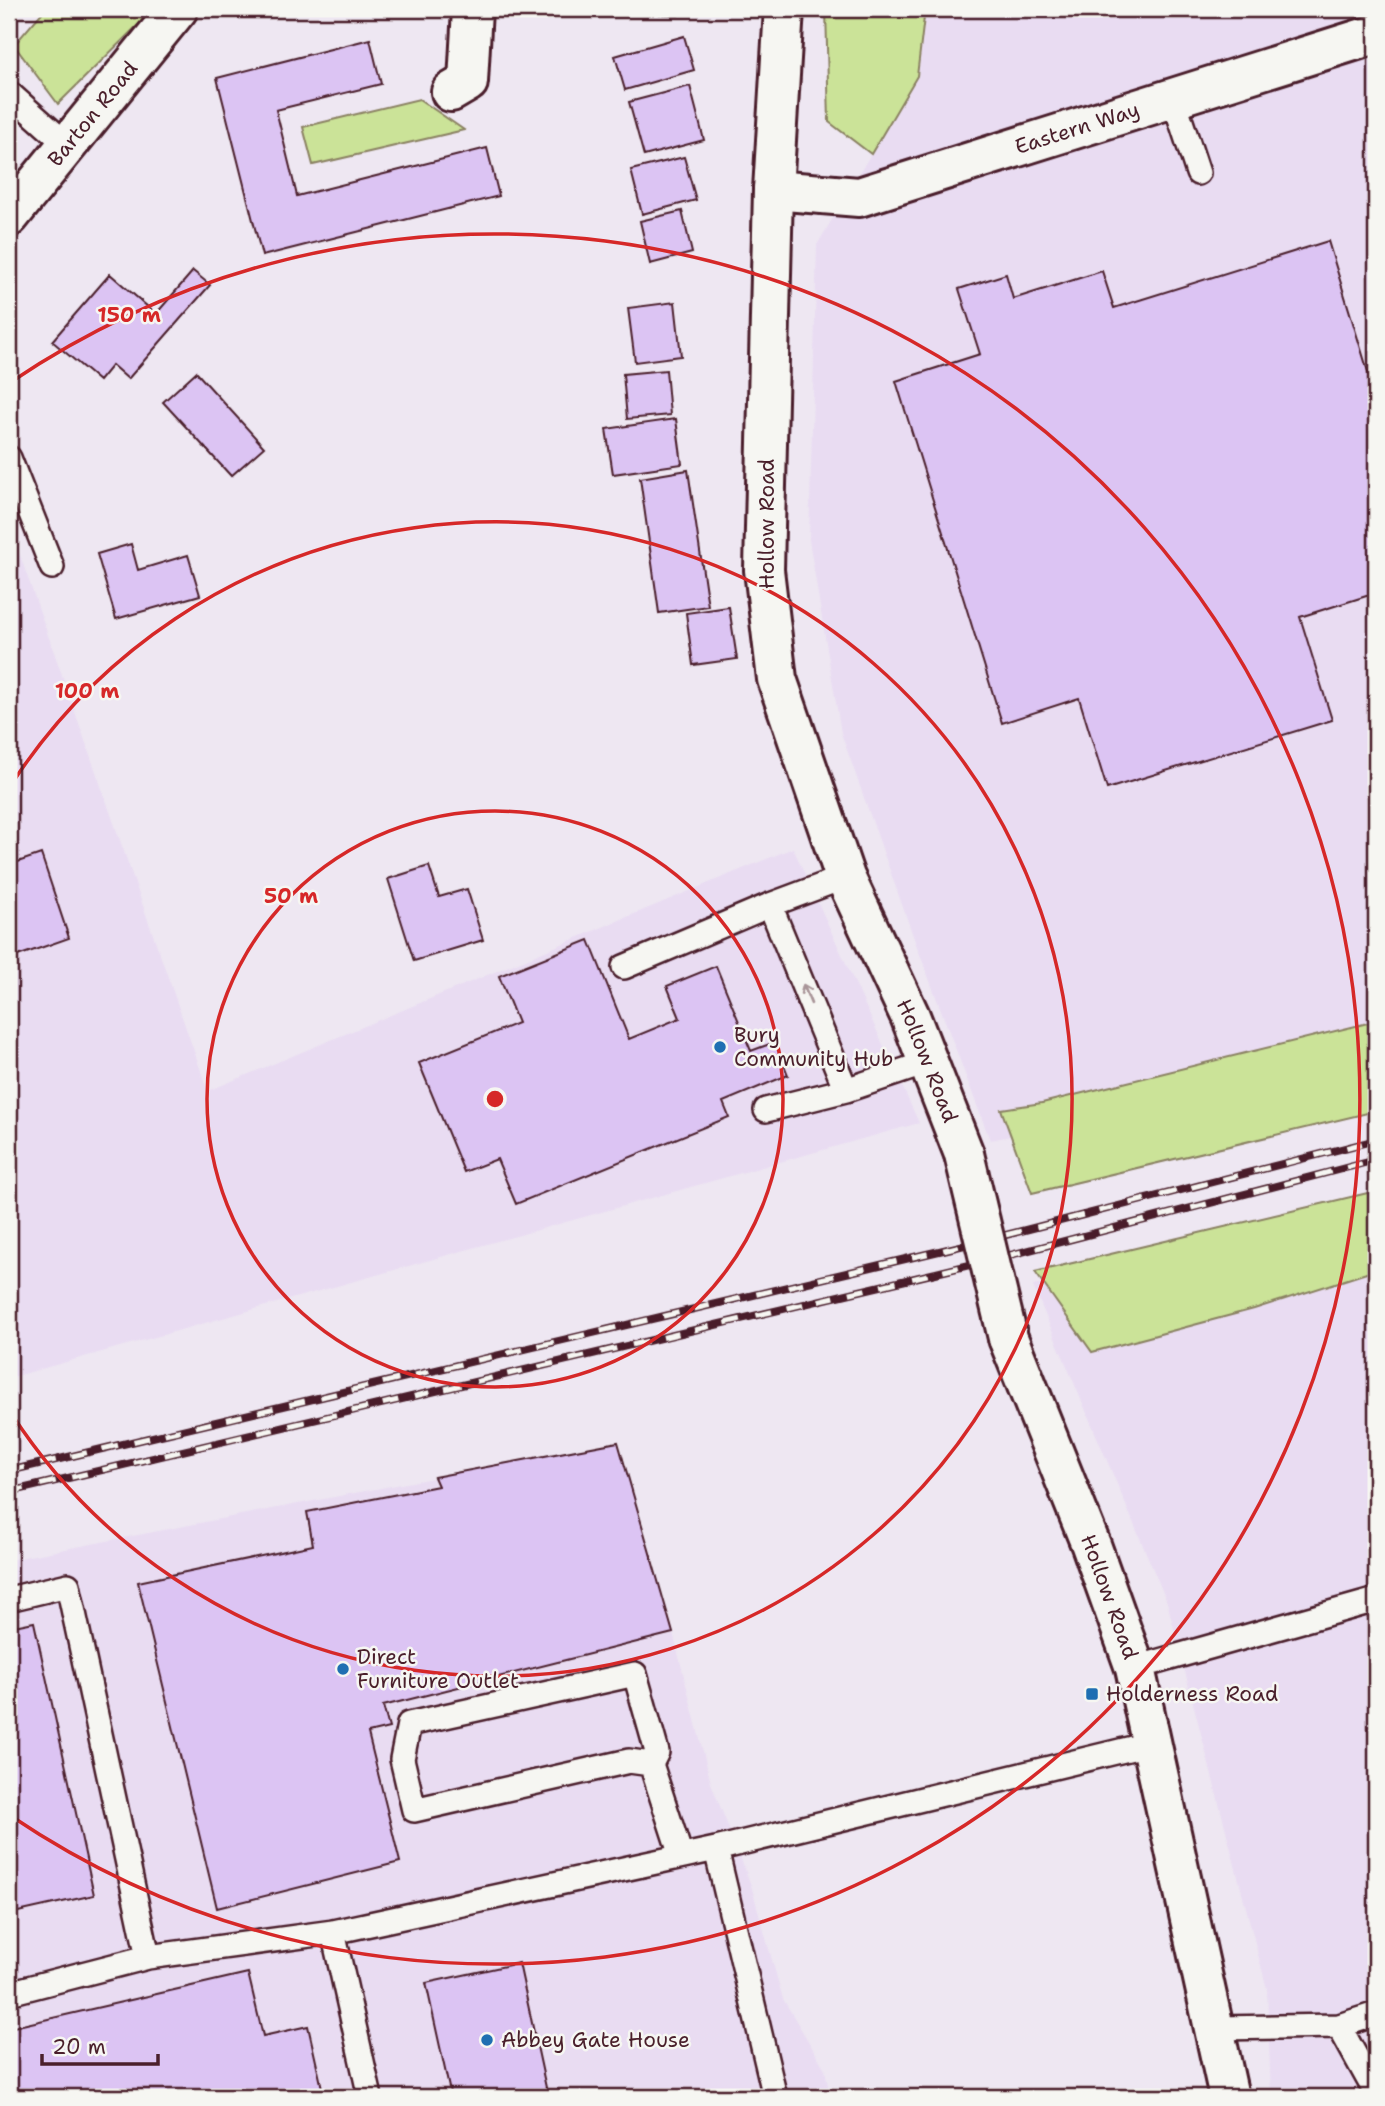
<svg xmlns="http://www.w3.org/2000/svg" width="1385" height="2106" font-family="'Shantell Sans',sans-serif">
  <rect width="100%" height="100%" fill="#eee7f2"/>
  <filter id="ink" filterUnits="userSpaceOnUse"><feTurbulence type="fractalNoise" baseFrequency=".0143" numOctaves="2"/><feDisplacementMap in="SourceGraphic" scale="14" xChannelSelector="R" yChannelSelector="G"/><feConvolveMatrix kernelMatrix="1 2 1 2 8 2 1 2 1" color-interpolation-filters="sRGB"/></filter>
  <g filter="url(#ink)">
    <path fill="#e9dcf2" d="M925,9H1376V1065L990,1140L916,944L841,733L809,540L817,245L917,76Z
      M9,524L208,1091L793,848L919,1123L9,1378Z
      M1376,1204V2097H1271L1267,1989L1167,1602L1033,1286Z
      M618,1442L673,1633L711,1783L751,1885L783,1999L825,2069L830,2097H9V1560Z"/>
    <path fill="#cbe398" stroke="#8a8162" stroke-width="2" d="M45,9H154L58,104L14,45Z
      M826,9H925L917,76L871,154L829,122Z
      M419,99L464,130L313,165L303,127Z
      M1376,1021V1111L1032,1193L1001,1109L1042,1103Z
      M1376,1191V1270L1254,1309L1092,1352L1035,1272Z"/>
    <path fill="#dcc4f3" stroke="#4a1f2b" stroke-width="2" d="M393,9H446V14L393,12Z
      M629,9H679L678,15L629,12Z
      M684,36L694,70L625,90L615,56Z
      M370,39L381,84L276,110L297,196L487,148L499,196L262,256L217,78Z
      M690,86L704,140L644,156L629,102Z
      M684,157L696,200L642,214L631,170Z
      M682,211L692,253L650,264L640,221Z
      M1328,241L1376,398V593L1300,617L1332,720L1107,789L1079,698L1002,723L896,381L980,354L959,289L1006,274L1013,299L1102,271L1114,308Z
      M193,271L210,285L128,379L112,365L99,381L52,341L110,274L156,314Z
      M675,302L681,356L635,362L628,308Z
      M666,370L670,415L627,419L623,374Z
      M196,372L264,447L231,476L163,402Z
      M676,419L682,464L613,474L606,429Z
      M688,470L708,606L659,613L640,478Z
      M131,544L138,570L188,555L200,595L116,619L97,554Z
      M729,607L737,659L693,665L686,613Z
      M41,854L69,938L9,959V865Z
      M429,866L439,897L467,889L483,940L414,961L388,879Z
      M589,940L629,1039L680,1018L667,986L716,966L751,1051L775,1042L788,1075L723,1102L729,1117L516,1204L497,1159L464,1172L419,1063L518,1023L499,976Z
      M618,1442L673,1633L383,1706L389,1728L368,1733L400,1862L217,1908L138,1582L313,1545L307,1512L438,1486L434,1477Z
      M34,1622L94,1895L9,1914V1627Z
      M519,1963L548,2097H451L426,1983Z
      M248,1973L263,2036L308,2026L324,2097H9V2028Z"/>
    <g fill="none" stroke-linecap="round" stroke-linejoin="round">
      <defs>
        <path id="service" d="M9,93L66,144
          M1174,100L1198,173
          M9,458L52,567
          M845,877L770,905L846,1090L929,1062
          M624,967L770,905
          M766,1110L846,1090
          M9,1599L68,1585L148,1957
          M1135,1668L1376,1600
          M651,1764L629,1761L414,1810L402,1759L409,1724L635,1674L657,1752L651,1764L681,1856
          M716,1849L775,2097
          M333,1932L370,2097
          M9,1993L148,1957L333,1932L716,1849L1153,1743
          M1339,2026L1376,2093
          M1217,2028L1339,2026L1376,2014"/>
        <g id="minor">
          <path d="M451,92L468,82L472,9"/>
          <path id="s1" d="M773,190L859,197L1376,34"/>
        </g>
        <g id="tertiary">
          <path id="s2" d="M784,9L773,190L764,570L777,679L845,877L910,1016L964,1154"/>
          <path id="s3" d="M9,217L178,9"/>
          <path id="s4" d="M1008,1338L1091,1545L1135,1668L1229,2097"/>
        </g>
      </defs>
      <use href="#service" stroke="#4a1f2b" stroke-width="28"/>
      <use href="#minor" stroke="#4a1f2b" stroke-width="44"/>
      <use href="#tertiary" stroke="#4a1f2b" stroke-width="44"/>
      <use href="#service" stroke="#f6f6f2" stroke-width="23"/>
      <use href="#minor" stroke="#f6f6f2" stroke-width="38"/>
      <use href="#tertiary" stroke="#f6f6f2" stroke-width="38"/>
      <defs>
        <path id="rail" d="M9,1471L990,1239L1376,1140
          M9,1492L995,1259L1376,1160"/>
      </defs>
      <use href="#rail" stroke="#4a1f2b" stroke-width="8"/>
      <use href="#rail" stroke="#f6f6f2" stroke-width="5" stroke-dasharray="16" stroke-linecap="butt"/>
      <defs>
        <path id="tertiary-bridge" d="M964,1154L1008,1338"/>
      </defs>
      <use href="#tertiary-bridge" stroke="#4a1f2b" stroke-width="44" stroke-linecap="butt"/>
      <use href="#tertiary-bridge" stroke="#f6f6f2" stroke-width="38"/>
    </g>
    <defs><path id="oneway-shaft" d="M-6 0H5M1.5-3L5.5 0L1.5 3" fill="none" stroke-width="1.6" stroke-linecap="round" stroke-linejoin="round" transform="scale(1.75)"/></defs>
    <use stroke="#a99598" href="#oneway-shaft" transform="translate(807 994) rotate(-112)"/>
  </g>
  <g fill="none" stroke="#d62828" stroke-width="3.5">
    <circle cx="495" cy="1099" r="288"/>
    <path d="M11 785A577 577 0 1 1 11 1413"/>
    <path d="M11 382A865 865 0 1 1 11 1816"/>
  </g>
  <g fill="#1f6fb2" stroke="#f6f6f2" stroke-width="2.5">
    <circle cx="720" cy="1047" r="7"/>
    <circle cx="343" cy="1669" r="7"/>
    <rect x="1085" y="1687" width="14" height="14" rx="3.5"/>
    <circle cx="487" cy="2040" r="7"/>
  </g>
  <g text-anchor="middle" stroke-width="5" stroke-linejoin="round" paint-order="stroke">
    <g font-size="21" fill="#4a1f2b" stroke="#f6f6f2">
      <text dy="7" stroke="none"><textPath href="#s3" startOffset="133">Barton Road</textPath></text>
      <text dy="7" stroke="none"><textPath href="#s1" startOffset="315">Eastern Way</textPath></text>
      <text transform="translate(767 524) rotate(-90)" y="7">Hollow Road</text>
      <text dy="7" stroke="none"><textPath href="#s2" startOffset="1082">Hollow Road</textPath></text>
      <text dy="7" stroke="none"><textPath href="#s4" startOffset="278">Hollow Road</textPath></text>
    </g>
    <g font-size="21" fill="#4a1f2b" stroke="#f6f6f2" text-anchor="start">
      <text x="734" y="1042">Bury<tspan x="734" dy="24">Community Hub</tspan></text>
      <text x="357" y="1664">Direct<tspan x="357" dy="24">Furniture Outlet</tspan></text>
      <text x="1106" y="1701">Holderness Road</text>
      <text x="501" y="2047">Abbey Gate House</text>
    </g>
  </g>
  <circle cx="495" cy="1099" r="10" fill="#d62828" stroke="#f6f6f2" stroke-width="3.5"/>
  <g font-size="21" text-anchor="middle" font-weight="bold" fill="#d62828" stroke="#f6f6f2" stroke-width="5" stroke-linejoin="round" paint-order="stroke">
    <text x="129" y="322">150 m</text>
    <text x="87" y="698">100 m</text>
    <text x="291" y="903">50 m</text>
  </g>
  <rect width="1385" height="2106" fill="none" stroke="#f6f6f2" stroke-width="35"/>
  <rect x="18" y="18" width="1350" height="2071" fill="none" stroke="#4a1f2b" stroke-width="2.5" filter="url(#ink)"/>
  <path d="M42 2054v10h116v-10" fill="none" stroke="#4a1f2b" stroke-width="3.5"/>
  <text x="52" y="2054" font-size="21" fill="#4a1f2b" stroke="#f6f6f2" stroke-width="5" paint-order="stroke">20 m</text>
</svg>
